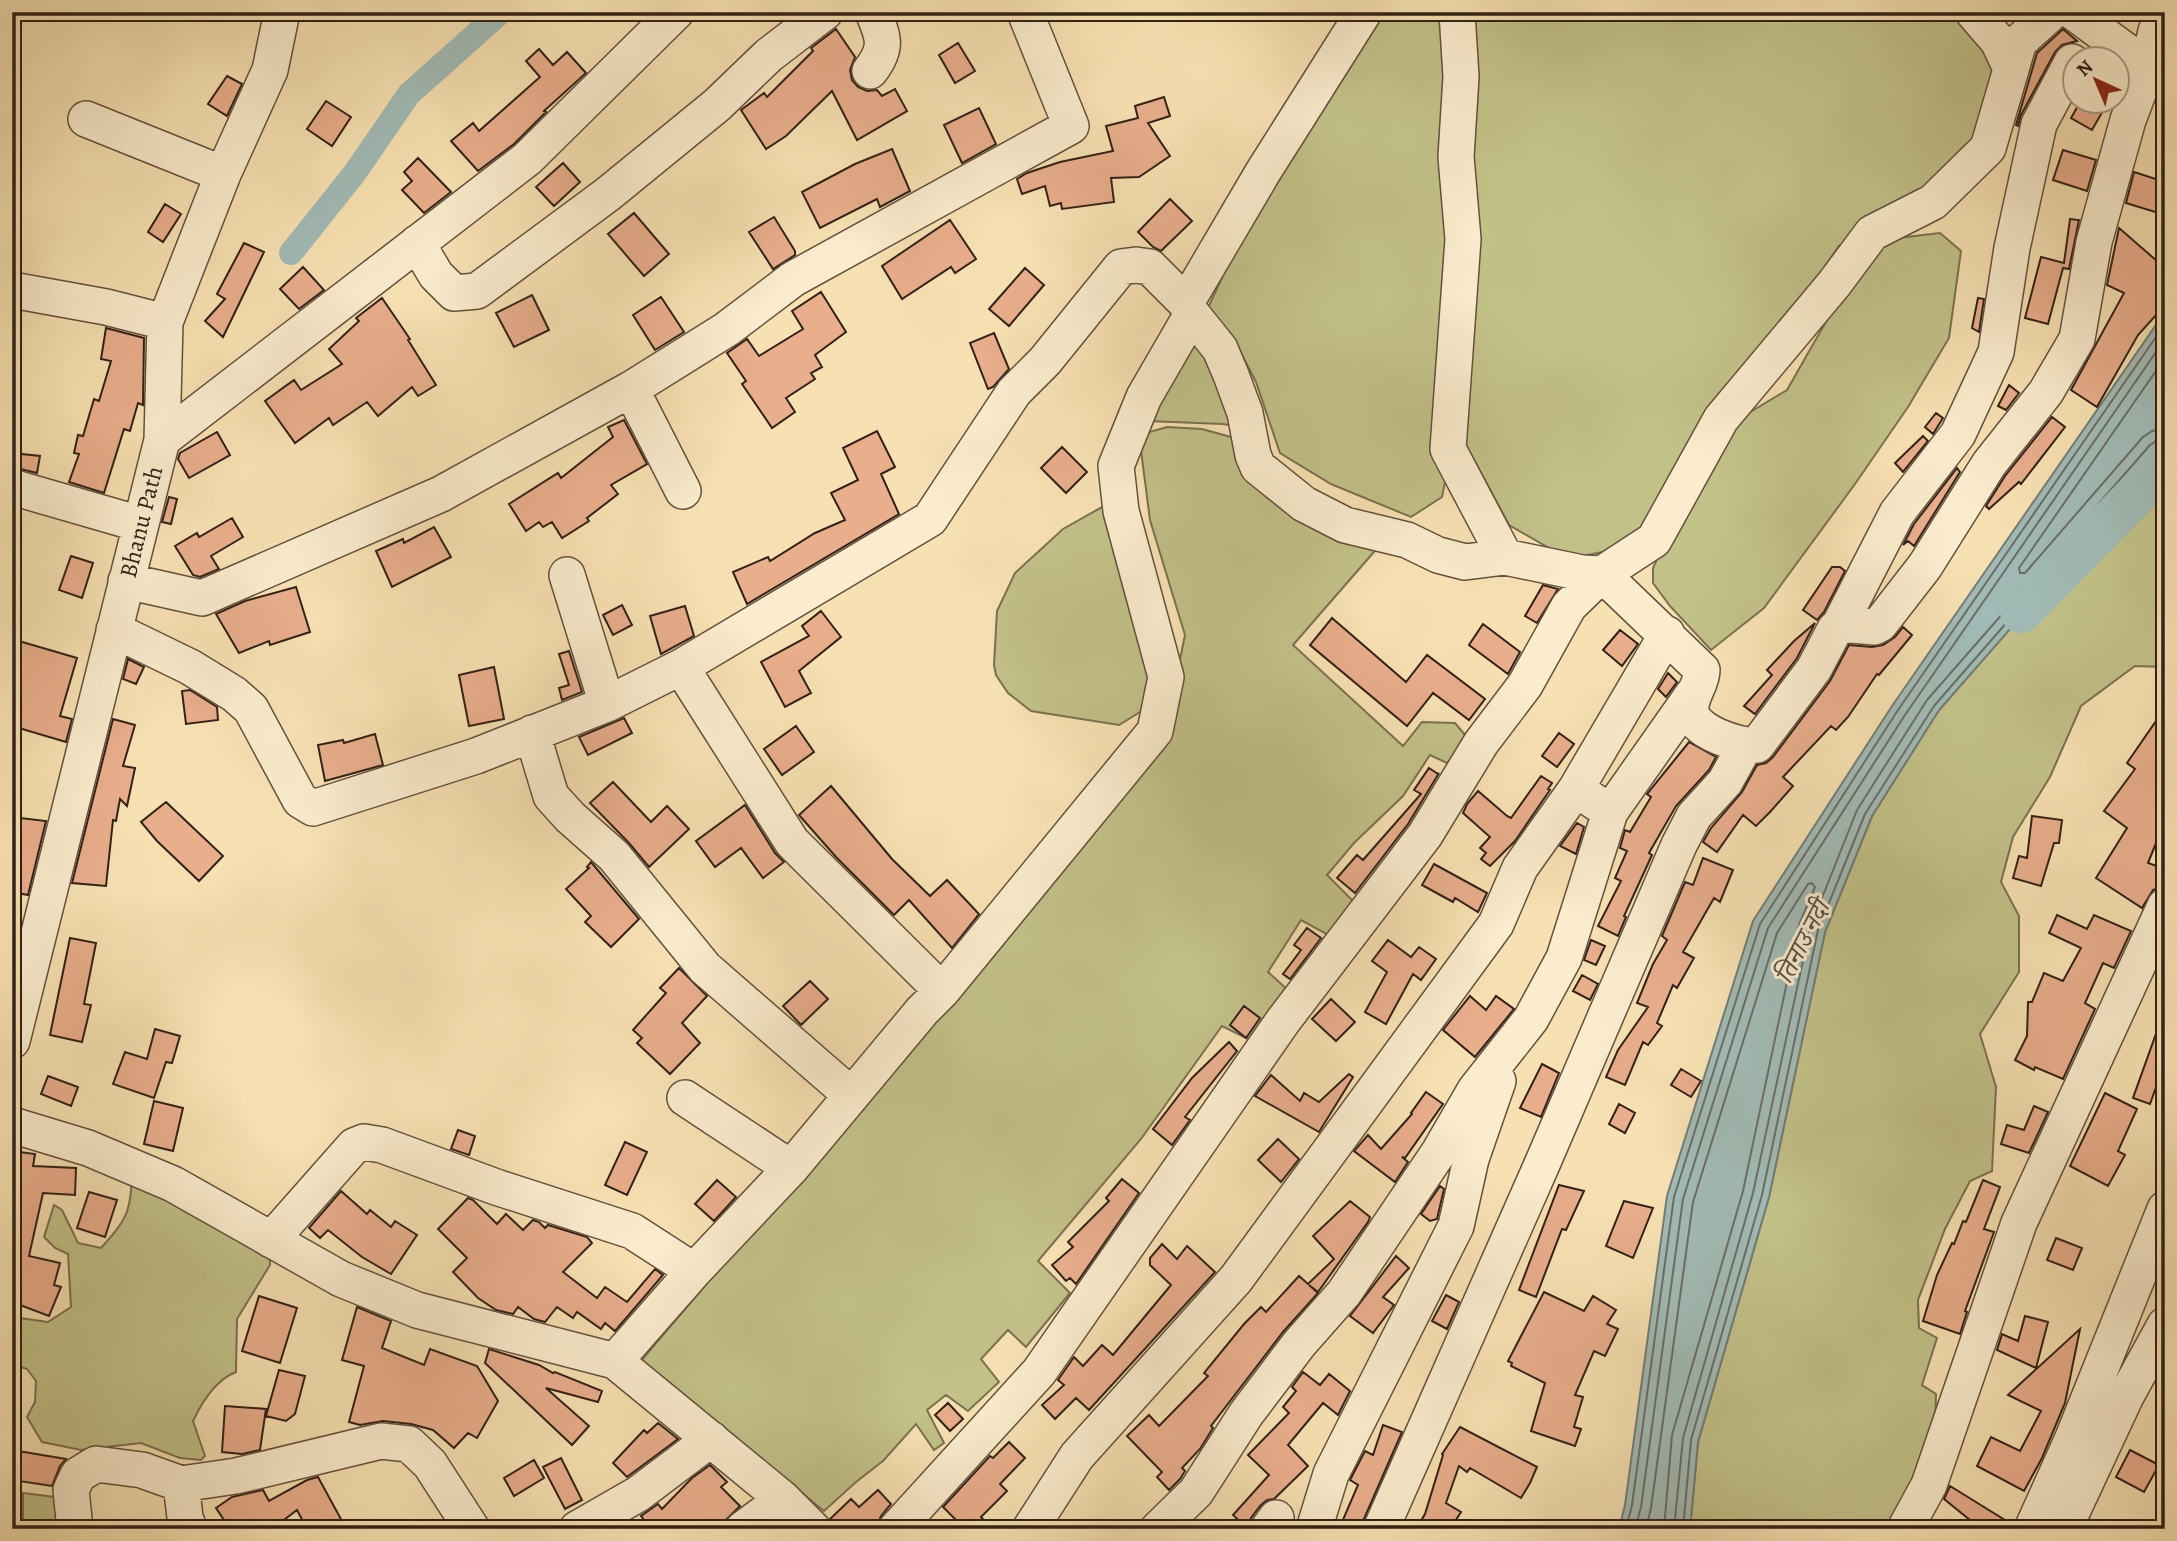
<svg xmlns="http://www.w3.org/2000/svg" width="2177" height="1541" font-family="Alegreya,'Noto Serif Devanagari',serif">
  <rect width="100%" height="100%" fill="#f7e1b2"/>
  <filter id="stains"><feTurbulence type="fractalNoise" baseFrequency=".00286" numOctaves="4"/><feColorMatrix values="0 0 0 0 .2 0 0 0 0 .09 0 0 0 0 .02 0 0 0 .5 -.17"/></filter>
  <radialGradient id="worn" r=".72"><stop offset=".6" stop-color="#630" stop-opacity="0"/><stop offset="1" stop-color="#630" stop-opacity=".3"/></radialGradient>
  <path fill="#c2c188" stroke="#7a7150" stroke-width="2" d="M1377,12H1442L1455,435L1442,497L1411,517L1331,484L1280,453L1256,382L1231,334L1208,308L1261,193Z
    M1469,12H1966L1998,59L1978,145L1947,176L1839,246L1632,546L1568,559L1509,525L1465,443Z
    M1940,233L1961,251L1949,338L1908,407L1855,484L1764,608L1711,650L1670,606L1653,583V568L1686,496L1737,420L1787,390L1872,241Z
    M1202,315L1255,430L1223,424L1148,421Z
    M1167,427L1202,429L1249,442L1300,489L1393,530L1293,645L1403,746L1422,722L1455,723L1471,742L1447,763L1430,755L1403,796L1354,843L1327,875L1355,903L1332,937L1301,920L1268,972L1289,991L1258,1044L1222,1026L1141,1139L1038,1261L1070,1293L1026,1347L1008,1330L981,1359L999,1382L968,1411L946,1395L927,1410L944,1443L934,1450L916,1424L883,1461L856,1482L824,1511L640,1362L851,1114L1164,737L1185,635L1150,520L1139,435Z
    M2165,452V667L2135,666L2081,706L2050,777L2013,837L2001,882L2019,916V972L1980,1034L1996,1087L1992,1171L1970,1181L1945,1229L1918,1300L1919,1328L1937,1338L1922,1385L1936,1394L1934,1457L1897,1529H1690L1698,1442L1769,1197L1825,932L1872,816L1939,710Z
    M1111,502L1162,625L1145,709L1119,725L1031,711L1008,693L996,675L994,665L997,611L1015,573L1063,529Z
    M132,1174L247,1231L270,1260V1265L237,1319L236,1372C215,1380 202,1402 193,1421L205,1456L201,1460L180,1458L141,1443L81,1450L42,1442L27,1417L35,1402L36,1381L27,1369L12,1364V1317L48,1322L71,1307L68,1254L55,1248L44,1237L54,1205L62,1210L78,1243L101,1248C126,1220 131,1213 132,1174Z
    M23,1493L62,1498L65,1529H23Z"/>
  <path fill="#a1bbb6" stroke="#747d77" stroke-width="2" d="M2165,312V452L1939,710L1872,816L1825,932L1769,1197L1698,1442L1690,1529H1619L1625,1505L1667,1196L1753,921L1892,706Z"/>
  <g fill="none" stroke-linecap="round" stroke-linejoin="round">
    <path stroke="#696e67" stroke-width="2" d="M2165,358L2019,568L2020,573H2025L2143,437L2152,431L2165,429
      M1626,1529L1632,1505L1674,1197L1760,924L1898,710L2165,324
      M1635,1529L1641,1507L1683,1199L1768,928L1905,715L2165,339
      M1646,1529L1651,1508L1693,1202L1777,933L1808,884L1812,883L1815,887L1799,925L1743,1191L1672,1435L1664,1529
      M1674,1529L1683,1438L1753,1193L1810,928L1857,810L1927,700L2150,445L2156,441L2165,439
      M1683,1529L1691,1440L1762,1195L1818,930L1865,814L1934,706L2156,451L2165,448"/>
    <path stroke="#a1bbb6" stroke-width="24" d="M291,253L354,174L409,94L501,12"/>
    <path stroke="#a1bbb6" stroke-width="42" d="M2021,612L2165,465"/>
  </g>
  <path fill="#e9ae8c" stroke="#312118" stroke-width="2" d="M836,29L855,57L850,70L852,80L858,87L867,91L877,90L882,96L895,89L907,111L857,140L832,91L786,136L766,149L741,110L764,93L767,97L813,51L811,48Z
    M2063,29L2077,41L2062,45L2055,52L2021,115L2018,126L2016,125L2037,53Z
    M958,43L975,71L955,83L939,55Z
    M539,49L553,65L567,52L586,73L544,111L546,112L514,144L478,171L451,141L473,123L479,131L540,77L526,61Z
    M227,76L242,84L227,116L208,104Z
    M1164,97L1170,116L1148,123L1170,156L1139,177L1111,178L1114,202L1062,209L1061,203L1050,206L1045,186L1022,194L1017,179L1027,173L1060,162L1113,151L1106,126L1138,118L1135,106Z
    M326,101L351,117L332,146L307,129Z
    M2080,102H2108L2092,130L2071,118Z
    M979,108L996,144L962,163L944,125Z
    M892,149L910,191L880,207L877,199L820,228L802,192L855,164Z
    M2063,150L2096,160L2087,191L2053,180Z
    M418,158L451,192L424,213L402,190L412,181L404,172Z
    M563,163L580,182L554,206L536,187Z
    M2134,172L2165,182V215L2126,203Z
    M1170,199L1192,221L1161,251L1153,247L1138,232Z
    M165,204L181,214L163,242L148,232Z
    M634,213L669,254L644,276L608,234Z
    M774,217L795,251V255L773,269L749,232Z
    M2070,219L2079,220L2069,269L2063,268L2048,324L2025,318L2041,257L2064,263Z
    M950,220L976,259L955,273L951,267L902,299L882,266Z
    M2119,228L2165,268V305L2138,335L2097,407L2071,390L2124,293L2107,285Z
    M244,243L264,252L223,337L205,321L225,299L217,294Z
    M303,267L324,290L299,309L280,289Z
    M1025,268L1044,285L1009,326L989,309Z
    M821,292L846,332L815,355L822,367L811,373L815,379L786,398L795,412L772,428L742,384L746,381L727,353L747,339L759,356L803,329L792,311Z
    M532,295L549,330L514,347L496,313Z
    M661,297L684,332L655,350L633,315Z
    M382,298L410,339L408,340L436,385L418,396L412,387L378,416L367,402L333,425L329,418L295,443L265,401L294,380L301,390L342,364L329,349L359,321L356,318Z
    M1978,298L1984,299L1979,332L1972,328Z
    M106,328L144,338L143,405L138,403L130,431L124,429L104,493L69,482L79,454L74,453L78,435L83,436L94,399L99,401L111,361L101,359Z
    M994,333L1009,369L993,387L988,389L970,343Z
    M2009,385L2019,393L2006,410L1998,406Z
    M1936,413L1943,418L1933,434L1925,427Z
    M2052,417L2065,427L2021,484L2019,482L1989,509L1986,506L2005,476Z
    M624,420L647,464L611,485L618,494L587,518L589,521L562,538L552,522L543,527L539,522L526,531L509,504L558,473L561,478L613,437L608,427Z
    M877,431L895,467L881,474L899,514L747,604L733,572L768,557L770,561L815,533L845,520L831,493L858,480L843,448Z
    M217,432L230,455L189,478L178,459L180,453Z
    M1923,436L1928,441L1903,472L1895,463Z
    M1062,447L1087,472L1066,493L1041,468Z
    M12,453L40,456L37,473L12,467Z
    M1957,468L1960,472L1914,546L1908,541L1903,545L1914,524Z
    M169,497L177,499L171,524L162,522Z
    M232,518L243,537L211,556L219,569L200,577L193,575L175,546L197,533L199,537Z
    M434,527L451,557L392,587L376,551L403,539L404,543Z
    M71,556L93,563L82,598L59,590Z
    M1832,567H1840L1845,571L1824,612L1817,620L1803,610Z
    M1543,585L1558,589L1537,623L1525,616Z
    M296,587L310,632L270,645L269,641L239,653L216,614L245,601Z
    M622,605L632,625L613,635L603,615Z
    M685,606L694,636L661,654L650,616Z
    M821,611L841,637L799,671L811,693L785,707L761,662L809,636L802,626Z
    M1332,618L1406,682L1427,655L1485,699L1469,720L1433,693L1407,726L1310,645Z
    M1815,623L1797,658L1755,714L1744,706L1772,675L1767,670L1794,641Z
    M1483,624L1520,652L1508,674L1469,645Z
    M1903,627L1912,635L1879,675L1877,674L1848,717L1836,730L1831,726L1783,777L1793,786L1770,812L1756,826L1743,815L1717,852L1703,842L1711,828L1742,792L1757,765L1766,763L1773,757L1830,681L1849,645L1872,647L1883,645L1895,637Z
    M1620,630L1638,644L1622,666L1603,650Z
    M12,639L77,658L60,716L72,719L66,742L12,726Z
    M569,651L582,692L562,700L559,688L569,685L559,654Z
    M128,659L144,667L136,684L123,679Z
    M494,667L504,719L469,726L459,675Z
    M1668,673L1677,682L1666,697L1658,689Z
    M190,690L217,707L218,720L186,724L182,691Z
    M2165,708V821L2148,863L2165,869V885L2153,890L2142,908L2096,878L2127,828L2104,811L2135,769L2127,763Z
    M624,718L632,733L588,755L579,737Z
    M113,719L135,725L123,766L135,768L127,806L120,799L116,821L113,820L106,886L72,883Z
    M796,726L814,752L782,775L764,749Z
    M1559,733L1574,744L1557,767L1542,756Z
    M375,734L383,765L325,781L318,745L343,740L344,743Z
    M1689,742L1716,757L1709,770L1676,806L1649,853L1652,855L1624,916L1626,917L1618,936L1598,926L1621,881L1615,878L1627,851L1620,848L1625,830L1630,832L1651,797L1647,794Z
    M1429,768L1438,774L1439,773L1408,824L1355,893L1337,878L1357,855L1363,860L1421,794L1414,790Z
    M1541,776L1552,783L1548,789L1550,790L1515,841L1490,866L1481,859L1486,853L1480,848L1490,837L1463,813L1467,804L1478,791L1507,816L1511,818Z
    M613,782L651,822L667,806L689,829L649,867L629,843L590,803Z
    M831,786L892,859L930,896L947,880L979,914L952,948L909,900L894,915L836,857L799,815Z
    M166,802L223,856L199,881L157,841L141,822Z
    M745,805L775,853L784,862L763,878L741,848L715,867L696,841Z
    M2032,816L2062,820L2059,843H2054L2041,886L2013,878L2019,856L2027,858Z
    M12,817L46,821L28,895L12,892Z
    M1577,823L1584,827L1576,854L1560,846Z
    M1703,858L1733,870L1720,902L1714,898L1683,952L1694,958L1677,988L1673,985L1657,1023L1662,1026L1648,1045L1643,1042L1625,1085L1606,1077L1618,1050L1648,1007L1637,1003L1653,964L1667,940L1662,936L1685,882L1693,885Z
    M591,862L639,919L611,947L585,922L591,916L566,889L589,868L587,867Z
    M1434,864L1487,893L1478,912L1455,898L1453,902L1422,885Z
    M2057,915L2087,929L2094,915L2131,931L2114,968L2103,963L2085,1003L2095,1009L2063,1079L2035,1067L2034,1070L2015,1060L2027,1036L2028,1002H2032L2044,973L2063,981L2081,948L2049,933Z
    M1307,928L1321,938L1290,979L1283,974L1301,950L1294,945Z
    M70,938L96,943L84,1004L91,1005L82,1042L50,1035Z
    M1388,940L1411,957L1419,947L1436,959L1421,980L1413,974L1386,1024L1365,1012L1387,972L1372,961Z
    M1591,940L1605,946L1596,965L1584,960Z
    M679,968L707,996L682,1023L700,1043L670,1074L637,1043L642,1038L633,1030L666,993L660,988Z
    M1582,975L1598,984L1590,1000L1573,991Z
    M810,981L828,999L801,1025L783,1006Z
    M1470,996L1486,1010L1496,996L1514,1009L1475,1057L1443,1030Z
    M1331,999L1355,1022L1336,1041L1312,1019Z
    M1244,1006L1260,1018L1246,1038L1230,1025Z
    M2162,1017H2165V1062L2150,1104L2133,1098Z
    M155,1029L180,1036L172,1063L166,1062L154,1098L113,1084L125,1052L147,1059Z
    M1229,1042L1237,1051L1185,1117L1190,1120L1172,1145L1153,1129L1192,1078Z
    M1542,1064L1559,1073L1541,1117L1520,1108Z
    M1681,1069L1701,1081L1691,1097L1671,1085Z
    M1349,1074L1353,1077L1319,1132L1255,1096L1271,1075L1300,1101L1304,1093L1319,1102Z
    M48,1076L78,1087L71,1106L41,1094Z
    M1426,1092L1443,1104L1405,1158L1402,1157L1408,1162L1395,1182L1354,1151L1368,1135L1381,1149L1412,1114L1411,1113Z
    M2105,1093L2137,1109L2118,1151L2125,1155L2108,1186L2070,1166Z
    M154,1101L183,1108L173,1151L144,1144Z
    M1619,1104L1635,1113L1625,1133L1609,1124Z
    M2034,1106L2048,1112L2029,1153L2001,1144L2007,1125L2024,1130Z
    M458,1130L475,1136L469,1155L451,1149Z
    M1278,1139L1299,1159L1281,1182L1258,1160Z
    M625,1142L647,1152L627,1195L605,1185Z
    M12,1151L35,1154L33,1166L76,1168L75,1195L43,1193L29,1256L60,1263L54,1285L61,1287L49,1316L12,1302Z
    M1122,1179L1139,1193L1076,1284L1070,1278L1066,1281L1052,1265L1073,1247L1068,1242L1109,1201L1106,1198Z
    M717,1180L736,1197L714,1221L695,1204Z
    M1983,1180L2000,1187L1984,1229L1994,1232L1965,1311L1967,1312L1960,1334L1923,1321L1937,1275L1952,1243L1954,1244L1963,1221L1966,1222Z
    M1559,1185L1584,1191L1566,1230L1562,1229L1536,1297L1519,1290Z
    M1440,1186L1444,1189L1437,1219L1430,1221L1421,1214Z
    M341,1191L367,1214L370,1210L391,1227L395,1221L417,1235L391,1274L362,1257L328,1230L320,1238L309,1228Z
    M89,1192L117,1200L105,1237L77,1228Z
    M468,1198L473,1200L497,1224L506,1214L523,1230L533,1220L539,1222L545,1228L548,1225L587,1237L592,1243L563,1272L597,1298L605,1287L627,1302L655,1269L663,1275L615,1331L605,1323L601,1329L577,1312L573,1318L557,1307L545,1322L534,1319L518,1307L513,1314L496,1310L478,1298L453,1272L467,1258L438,1229Z
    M1350,1201L1370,1217L1368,1222L1318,1292L1309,1285L1318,1293L1283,1332L1211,1426L1213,1428L1200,1449L1182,1468L1185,1471L1180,1479L1169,1490L1157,1477L1162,1472L1127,1436L1149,1415L1159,1426L1208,1376L1204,1373L1244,1324L1261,1307L1266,1312L1299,1276L1308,1284L1334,1259L1313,1236Z
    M1624,1201L1653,1208L1633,1258L1606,1246Z
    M2056,1238L2082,1248L2073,1270L2047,1260Z
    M1162,1244L1177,1259L1187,1246L1215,1272L1089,1410L1076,1398L1055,1419L1042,1405L1064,1385L1058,1380L1074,1357L1083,1366L1102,1345L1113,1355L1171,1285L1150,1265V1258Z
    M1396,1256L1409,1268L1383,1297L1394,1305L1373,1333L1350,1316Z
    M1544,1292L1584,1311L1593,1296L1616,1310L1607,1324L1618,1329L1605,1356L1594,1351L1575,1395L1583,1397L1574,1427L1581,1429L1575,1446L1531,1431L1545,1383L1511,1366L1512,1363L1508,1361Z
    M1446,1295L1459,1302L1447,1329L1432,1321Z
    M259,1296L297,1308L280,1363L242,1351Z
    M357,1307L391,1321L382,1348L424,1365L430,1349L477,1366L498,1401L477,1438L468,1433L454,1448L433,1430L411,1424L383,1421L360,1425L349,1422L364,1366L342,1360Z
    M2025,1316L2048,1322L2036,1368L1997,1350L2002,1334L2018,1341Z
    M2080,1329L2065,1403L2042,1458L2024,1491L1977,1466L1991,1437L2020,1451L2041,1411L2008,1395Z
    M489,1349L539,1365L553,1373L555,1372L602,1391L598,1402L546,1388L589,1426L572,1445L485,1363Z
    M279,1370L305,1376L295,1414L286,1421L266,1416Z
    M1303,1372L1320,1385L1329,1374L1350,1391L1338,1415L1323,1403L1288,1445L1308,1466L1274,1499L1267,1500L1260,1506L1251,1518L1248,1529L1233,1515L1269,1475L1248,1455L1289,1413L1283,1407L1296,1391L1292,1387Z
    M948,1403L963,1419L950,1431L935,1415Z
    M225,1406L266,1409L260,1450L242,1454L222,1452Z
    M658,1423L678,1439L627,1477L613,1463L644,1430L647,1433Z
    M1383,1425L1402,1432L1363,1521L1361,1529H1339L1358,1485L1350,1480L1365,1451L1373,1455Z
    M1460,1427L1537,1467L1530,1483L1521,1498L1470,1468L1467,1472L1459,1466L1446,1503L1461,1512L1450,1529H1416L1425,1514L1443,1455L1442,1454Z
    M1009,1442L1025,1458L1000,1484L1007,1491L981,1517L992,1529H965L943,1507L990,1456L993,1458Z
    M12,1450L66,1459L60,1466L52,1486L12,1480Z
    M2130,1450L2159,1465L2144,1492L2116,1477Z
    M561,1458L582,1500L565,1509L543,1467Z
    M534,1460L544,1478L514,1496L504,1478Z
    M710,1465L727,1482L721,1487L740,1506L725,1521L723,1529H642L647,1524L641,1516L658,1504L662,1509L692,1478Z
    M318,1477L342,1521L328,1529H307L297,1510L272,1529H230L216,1508L232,1497L263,1490L269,1501L307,1480Z
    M1950,1486L2013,1525L2012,1529H1981L1944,1499Z
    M878,1490L891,1504L881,1516L876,1529H833L830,1519L851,1499L859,1507Z"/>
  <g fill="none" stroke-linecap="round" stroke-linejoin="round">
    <defs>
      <path id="minor" d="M1457,12L1461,77L1456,157L1463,239L1448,449L1505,557L1582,573L1602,574L1702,670C1702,685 1689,696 1691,712C1695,732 1739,747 1757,745L1814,669L1835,629L1840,624L1874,627L1880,624L1925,566L1989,464L2046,392L2077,339L2094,242L2128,120L2148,67L2156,31L2165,21
        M1973,12L1998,41L2011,69
        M2073,12L2148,67
        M870,71C888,48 884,38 873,12
        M86,119L223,174
        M417,243L436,275L454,293L477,291L608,194L717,105L769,55L825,12
        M12,290L106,307L165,322
        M1192,314L1220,349L1231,375L1245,413L1253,455L1258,467L1304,504L1345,525L1407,540L1438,555L1465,562L1505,557
        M631,389L683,491
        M162,440L527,159L676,12
        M12,487L140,524
        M567,575L607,704
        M126,581L202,598L441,494L631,389L727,329L793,279L1071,126L1025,12
        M1840,624L1897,513L1958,434L1996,352L2012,248L2039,124L2072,62
        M114,630L190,667L234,694L251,709L300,800L313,808L476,756L607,704L681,667L930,519L1014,392L1045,361L1121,267L1136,265L1150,267L1186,303L1263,172L1364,12
        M681,667L792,842L942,991
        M532,733L551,796L570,817L614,856L705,968L851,1095
        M1576,789L1667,634
        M1610,812L1693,694
        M12,1041L162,440L165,322L223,174L270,70L282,12
        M685,1098L791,1168
        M12,1125L88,1148L173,1184L341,1279L417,1310L615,1361L783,1499L813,1529
        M271,1240L354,1146L364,1142L382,1145L496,1187L632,1231L694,1271
        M615,1361L694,1271L791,1168L922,1011L942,991L1155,731L1166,677L1121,511L1116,466L1144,397L1192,314L1186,303
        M181,1484L185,1517L189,1529
        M75,1529L71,1490L78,1475L96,1464L142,1470L181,1484L236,1476L381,1441L409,1444L430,1464L472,1529
        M577,1529L638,1494L711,1439
        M743,1529L783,1499
        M896,1529L1039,1372L1283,1021L1425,835L1481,743L1525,685L1569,606L1602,574L1654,540L1721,419L1834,284L1872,233L1933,202L1988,148L2019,42L2052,12
        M1030,1529L1077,1456L1236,1279L1496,924L1520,868L1576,789L1610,812L1564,958L1531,1019L1475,1090L1439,1152L1344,1293L1299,1344L1246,1414L1196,1492L1158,1529
        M1268,1529L1276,1518
        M1314,1529L1331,1474L1456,1226L1471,1159L1498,1081
        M1381,1529L1543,1162L1679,845L1694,816L1725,782L1745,746
        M1905,1529L1929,1485L2019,1223L2165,906
        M2032,1529L2072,1440L2165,1209
        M2064,1529L2126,1396L2165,1325"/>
    </defs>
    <use href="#minor" stroke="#62513e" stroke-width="38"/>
    <use href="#minor" stroke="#faeccd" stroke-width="35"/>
  </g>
  <g text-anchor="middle" stroke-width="6" stroke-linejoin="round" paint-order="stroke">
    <g font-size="24" fill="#312118" stroke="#faeccd">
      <text transform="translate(141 522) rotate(-76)" y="8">Bhanu Path</text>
    </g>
    <g font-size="26" font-style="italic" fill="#534f47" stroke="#faeccd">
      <text transform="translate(1802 942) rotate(-63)" y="9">तिनाउ नदी</text>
    </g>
  </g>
  <rect width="2177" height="1541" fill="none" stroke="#f7e1b2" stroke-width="42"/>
  <rect x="14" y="14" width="2149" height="1513" fill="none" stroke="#312118" stroke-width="3.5"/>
  <rect x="21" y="21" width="2135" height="1499" fill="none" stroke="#312118" stroke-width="2"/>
  <g transform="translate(2096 80) rotate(316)"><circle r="33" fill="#faeccd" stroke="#aa9b85" stroke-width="2"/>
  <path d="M0-5L12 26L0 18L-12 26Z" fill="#8f2418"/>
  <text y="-10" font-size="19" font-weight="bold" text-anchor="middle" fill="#312118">N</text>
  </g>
  <rect width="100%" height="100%" filter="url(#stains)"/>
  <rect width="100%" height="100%" fill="url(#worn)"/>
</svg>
